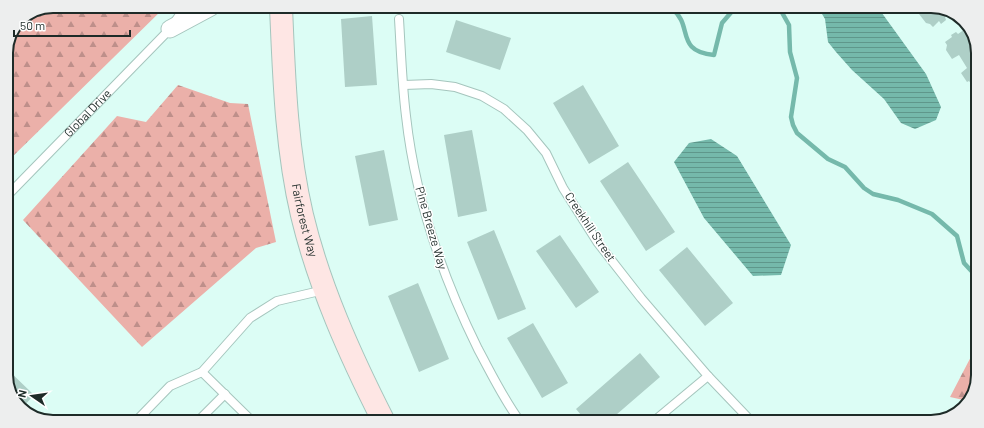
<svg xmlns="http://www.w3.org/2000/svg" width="984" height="428" font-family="Barlow,sans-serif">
  <defs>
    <pattern id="forest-firs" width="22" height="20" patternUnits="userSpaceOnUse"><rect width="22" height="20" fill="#ebb0a9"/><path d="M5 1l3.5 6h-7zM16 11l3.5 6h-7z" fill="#be8f8a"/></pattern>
    <pattern id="water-rules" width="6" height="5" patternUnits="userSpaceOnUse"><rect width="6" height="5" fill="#75b9ab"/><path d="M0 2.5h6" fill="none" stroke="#5f978b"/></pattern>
  </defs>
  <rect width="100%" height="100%" fill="#dcfdf5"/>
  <path fill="url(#forest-firs)" d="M53,6H166L6,163V50L20,20Z
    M178,85L230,103L248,104L276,242L256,248L142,347L23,220L117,116L146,122Z
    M975,349L974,393L968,401L950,397Z"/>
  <path fill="url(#water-rules)" d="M819,9H879L926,74L941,107L936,120L915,129L901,123L884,99L852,70L836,52L828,42L825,19Z
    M711,139L737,156L791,245L781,275L753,276L704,218L674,162L689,143Z"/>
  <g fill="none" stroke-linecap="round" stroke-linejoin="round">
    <path stroke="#75b9ab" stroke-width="4.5" d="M672,9C694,25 674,51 714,55L722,23L734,9
      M780,9L789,25L790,52L797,78L791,117L793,125L797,133L828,159L845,167L864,188L873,194L898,200L932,214L957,236L964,263L976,276"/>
  </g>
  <path fill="#aecfc7" d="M925,10H949L951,12L945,17L946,20L941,24L939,21L933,27L930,24L926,23L919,14Z
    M372,16L377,85L345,87L341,19Z
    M456,20L511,38L500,70L446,52Z
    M965,23L970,27L978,50V84L973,86L969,81L967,82L961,73L967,68L959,55L952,59L946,50L947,45L945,42L952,37L951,35L956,32L958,34L968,27Z
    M583,85L619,146L589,164L553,103Z
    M472,130L487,211L458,217L444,135Z
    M384,150L398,220L369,226L355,156Z
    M628,162L675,232L646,251L600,181Z
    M494,230L526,309L498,320L467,242Z
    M560,235L599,292L576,308L536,251Z
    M687,247L733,303L705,326L659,270Z
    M418,283L449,359L419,372L388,296Z
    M533,323L568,383L542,398L507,338Z
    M640,353L660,377L609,421H586L576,409Z
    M6,368L34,395L22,408L14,401L6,378Z"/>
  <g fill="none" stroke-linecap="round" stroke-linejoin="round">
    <defs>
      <g id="lane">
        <path d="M399,19C401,51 402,84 406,116C415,198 442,276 478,349C491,373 503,398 519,420"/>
        <path d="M404,85L431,84L455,87L482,96L504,109L527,130L546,153L563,188L598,243L641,298L708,376L751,421"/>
        <path id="s1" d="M6,197L170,29L185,7"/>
        <path d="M202,372L250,419"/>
        <path d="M138,419L170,386L202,372L250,318L277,301L324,290"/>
        <path d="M200,419L225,394"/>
        <path d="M654,421L708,376"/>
      </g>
      <path id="street" d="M170,29L211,7"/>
      <g id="secondary">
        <path id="s2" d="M281,7C284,76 286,147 302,215C319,286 350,355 383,420"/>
      </g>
    </defs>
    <use href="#lane" stroke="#a5c5bd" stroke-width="10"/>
    <use href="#street" stroke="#a5c5bd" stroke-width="19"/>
    <use href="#secondary" stroke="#a5c5bd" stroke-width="24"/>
    <use href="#lane" stroke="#fff" stroke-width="8"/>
    <use href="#street" stroke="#fff" stroke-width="17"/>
    <use href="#secondary" stroke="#fee6e4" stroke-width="22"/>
  </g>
  <g text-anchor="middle" stroke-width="3" stroke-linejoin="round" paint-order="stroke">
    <g font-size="12" fill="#1e2b28" stroke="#fff">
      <text dy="4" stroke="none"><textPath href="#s1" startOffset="117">Global Drive</textPath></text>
      <text dy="4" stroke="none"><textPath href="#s2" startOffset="215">Fairforest Way</textPath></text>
      <text transform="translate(590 227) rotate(56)" y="4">Creekhill Street</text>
      <text transform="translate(431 228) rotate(74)" y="4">Pine Breeze Way</text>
    </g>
  </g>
  <path d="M0 0H984V428H0ZM53 13H931A40 40 0 0 1 971 53V375A40 40 0 0 1 931 415H53A40 40 0 0 1 13 375V53A40 40 0 0 1 53 13Z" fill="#edeeee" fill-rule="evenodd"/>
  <path fill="none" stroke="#1e2b28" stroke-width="2" d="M53 13H931A40 40 0 0 1 971 53V375A40 40 0 0 1 931 415H53A40 40 0 0 1 13 375V53A40 40 0 0 1 53 13Z"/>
  <g transform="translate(32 396) rotate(283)" stroke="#ffffff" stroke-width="3" paint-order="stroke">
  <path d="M0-3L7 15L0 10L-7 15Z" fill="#1e2b28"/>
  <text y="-6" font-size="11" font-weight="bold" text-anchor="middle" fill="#1e2b28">N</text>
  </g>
  <path d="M14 30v6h116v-6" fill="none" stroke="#1e2b28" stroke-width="2"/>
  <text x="20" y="30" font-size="12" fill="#1e2b28" stroke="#ffffff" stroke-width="3" paint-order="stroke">50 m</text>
</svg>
